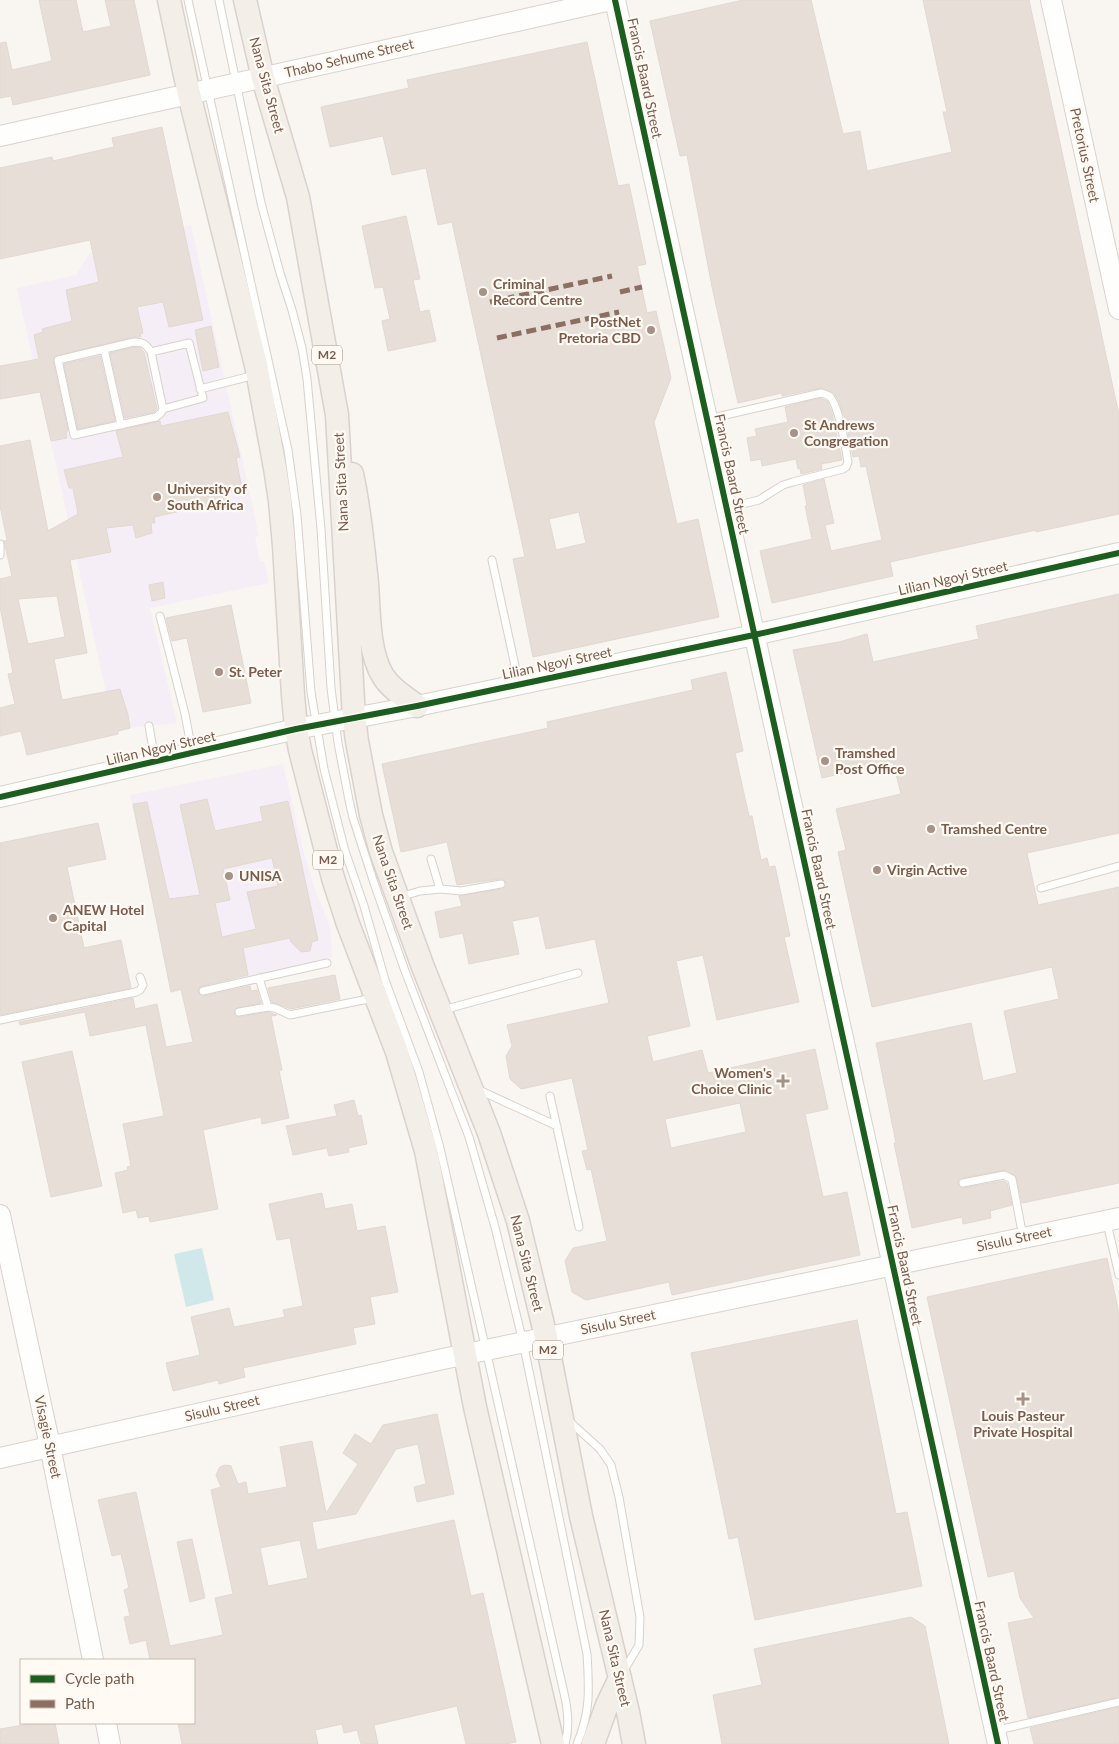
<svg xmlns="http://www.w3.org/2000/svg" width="1119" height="1744" font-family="Lato,sans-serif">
  <rect width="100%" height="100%" fill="#f9f5f0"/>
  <path fill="#f6eef6" d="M191,225L259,536L255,537L260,561H264L269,583L150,608L177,723L130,728L128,715L120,689L106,692L17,288L76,275L90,253L100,245Z
    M283,764L302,846L314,887L329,924L331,936L332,957L171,993L130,795Z"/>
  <path fill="#d0e8ea" d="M202,1248L214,1300L186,1307L174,1254Z"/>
  <path fill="#e6ded7" stroke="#e2d8d2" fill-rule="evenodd" d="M39,0H76L83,32L111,26L105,0H134L150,75L13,105L11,96L0,98V43L6,42L12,70L52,61Z
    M743,0H811L843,134L860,131L867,171L952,152L943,112H947L923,0H1029L1119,415V514L1036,532V530L890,562L893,576L772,603L760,551L812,539L805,506H807L803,485L824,479L834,523L825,525L831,551L882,540L866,466L861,467L859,456L853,457L845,418L839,401L834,393L820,388L782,396V393L738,403L712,287L687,155L680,156L650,21Z
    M587,42L618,186L629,184L646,264L637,266L647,313L656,311L671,378L654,422L677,524L698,519L719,617L533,657L513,559L525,557L452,222L438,225L426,168L392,175L383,136L330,147L321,107L409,88L407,80ZM579,512L586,543L556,550L549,519Z
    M162,127L203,320L169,327L163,302L137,307L143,333L140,334L141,337H133L55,356L53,361L68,431H66L67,438L51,441L40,392L0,399V366L39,359L34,335L43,332L42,329L72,321L66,290L99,282L90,240L0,259V168L52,157L53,161L114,147L112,138Z
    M406,216L420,279L413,280L420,312L429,310L436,341L388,351L382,321L390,319L383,287L375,288L362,226Z
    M211,326L219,367L203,371L195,330Z
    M135,347L140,348L144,352L157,409L154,412L125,418L110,353Z
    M100,356L115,421L78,429L64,364Z
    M821,398L827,401L832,413L842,460L821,464L822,469L801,474L800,468L798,469L796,459L762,466L761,459L751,461L747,438L757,436L755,429L788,422L785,407Z
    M228,412L240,457L236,458L242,489L225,493L226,501L154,517L155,523H151L152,533L136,538L133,525L106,528L111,552L70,560L87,653L54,659L62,700L120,689L128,715L130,728L118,731V734L27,755L21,731L0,736V708L15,704L8,674L13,673L0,607V579L12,576L4,541L7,540L0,506V446L30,440L48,531L78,514L73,488H69L64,470L123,457L116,431L160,421L161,426ZM57,596L65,637L28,644L18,599Z
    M163,582L165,598L152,601L149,585Z
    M1119,594V833L1027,853L1038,905L1119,887V1183L1022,1203L1016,1176L1006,1170L962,1178L959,1179L958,1184L962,1188L1003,1181L1007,1183L1012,1205L990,1211L991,1218L963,1224L962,1217L912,1228L894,1143H896L876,1043L971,1023L983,1081L1017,1073L1004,1011L1059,999L1052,967L872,1007L838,852L846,850L836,809L901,794L893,762L822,778L793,650L839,642L867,634L873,662L979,639L976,626Z
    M231,605L251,703L203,712L187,638L172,641L166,618Z
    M726,672L743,751L735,753L749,816H752L761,860L767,858L769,867L775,866L790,936L784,937L799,1002L717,1020L703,955L676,961L690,1026L647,1036L653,1062L702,1050L708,1073L815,1049L828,1109L805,1114L823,1197L847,1192L860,1255L672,1295L669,1282L586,1300L572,1292L565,1261L573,1248L607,1241L591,1169L587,1170L582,1151L588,1150L572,1078L521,1089L510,1079L506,1056L512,1046L507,1025L609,1003L595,939L546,949L539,916L512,921L519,954L469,964L463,933L440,938L435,912L462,906L459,896L502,889L506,886V883L503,879H500L457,885L447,842L401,852L382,764L548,728L547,722L693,690L691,680ZM740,1103L746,1132L671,1148L665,1119Z
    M207,799L215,831L263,821L260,807L288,801L318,940L312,942L310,951L301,952L291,942L290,938L243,948L248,975L202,986L198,989L199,994L204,996L250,986L251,991L257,990L261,1003L236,1008L234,1012L235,1016L240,1017L268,1012L277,1015L271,1016L282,1070L279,1071L289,1118L262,1124L261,1117L203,1130L218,1209L150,1222L149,1216L138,1218L136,1210L123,1213L115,1173L128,1170L127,1167L131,1166L123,1124L164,1116L146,1025L90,1036L85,1012L20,1025L19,1022L133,998L135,1009L157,1004L166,1047L193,1042L181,989L171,992L133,804L147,802L169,899L200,895L180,805ZM272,858L278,886L247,892L256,929L222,937L215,903L230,900L223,869Z
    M98,823L106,859L67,867L84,948L121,940L131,988L0,1015V843Z
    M335,975L340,999L291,1009L272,1002L268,988Z
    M72,1051L102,1186L51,1197L22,1062Z
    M354,1100L358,1116L361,1115L367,1144L348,1148L349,1152L329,1156L327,1148L293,1155L286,1126L337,1116L334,1105Z
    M322,1193L325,1209L352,1204L357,1231L385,1226L398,1292L370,1297L375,1324L353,1328L356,1344L243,1368L245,1377L219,1384L218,1380L173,1391L166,1363L200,1355L191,1317L229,1308L234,1327L285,1317L283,1310L303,1306L290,1238L277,1240L269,1204Z
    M1107,1258L1119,1313V1697L1028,1718L1008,1623L1034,1618L1020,1598L1014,1571L988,1577L927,1297Z
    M857,1320L896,1514L907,1512L922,1586L755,1620L738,1537L729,1539L691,1353Z
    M437,1414L454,1494L417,1502L414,1487L426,1484L418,1444L396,1449L356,1514L312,1522L317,1550L454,1520L471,1596L483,1593L516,1742L506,1744H466L457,1706L374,1725L378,1744H361L357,1730L344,1733L342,1724L315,1730L318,1744H182L178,1723H194V1660H150L146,1640L130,1644L124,1617L130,1616L124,1590L129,1588L121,1554L112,1556L98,1500L136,1492L170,1646L223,1635L215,1598L233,1594L211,1490L221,1487L216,1475L220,1467L225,1465L231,1466L238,1484L246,1482L248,1494L287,1487L280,1447L312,1441L326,1513L358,1464L343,1453L355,1434L371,1444L383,1425ZM300,1540L308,1578L268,1586L260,1548Z
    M192,1539L205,1598L190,1602L177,1542Z
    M911,1617L925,1626L949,1744H722L713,1695L762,1685L754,1649Z
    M1119,1707V1744H1034L1030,1728Z
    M34,1723H55L59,1744H0V1729Z"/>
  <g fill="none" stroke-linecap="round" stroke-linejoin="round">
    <defs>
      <path id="lane" d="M188,0L288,450L297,515L311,692L324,769L345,851L364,906L385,980L419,1072L440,1148L564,1693C568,1710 570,1727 565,1744
        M219,0L261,203L280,273L292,310L302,348L307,379L321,529L331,688L338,743L349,800L353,818L374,883L405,971L469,1137L495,1227L523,1342L587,1654C589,1688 591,1711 577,1744
        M104,349L121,425
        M151,352C146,344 143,342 134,342L58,360L74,435L156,417L161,413L163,409L151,352L189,343L203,398L163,409
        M200,389L255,375
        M708,419L821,393C825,394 829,395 831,398C840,410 845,446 848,462L846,467L843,469L793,482L783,485L759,500L727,508
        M0,544V555
        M492,560L519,684
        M160,616L185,714L192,751
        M149,726L155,760
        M431,859L440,889
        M1041,888L1119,866
        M400,897L420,891L441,889L461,891L501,884
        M259,978L268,1007
        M203,991L327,963
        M443,1010L578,973
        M239,1012L268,1007L275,1008L290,1015L373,998
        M0,1020L136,992L140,990L143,985L140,977
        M479,1090L557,1126
        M550,1096L579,1227
        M963,1183L1004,1175L1012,1179L1023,1237
        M1107,1223L1119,1275
        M569,1421L600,1449L611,1465L619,1497L640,1617L639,1645L623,1672
        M998,1730L1119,1702"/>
      <path id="secondary" d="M615,0L998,1744
        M1051,0L1119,309
        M0,136L611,0
        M0,797L296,729L417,706L754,635L1119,553
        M0,1215L50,1446L93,1660
        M0,1458L443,1359L1119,1218
        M106,1723L110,1744"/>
      <path id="primary" d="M169,0L189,94L256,365L275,468L280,501L284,546L293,695L296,729L300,750L333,878L348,924L397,1052L426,1151L475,1407L553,1744
        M245,0L263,78L298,197L337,415L354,718L357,741L371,815L381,852L423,967L489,1133L518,1221L546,1337L581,1516L628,1712L634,1744
        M352,474C360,510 363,546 367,583C369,611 368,652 383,676C391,689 405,697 417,706
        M593,1744L607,1705L620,1678"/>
    </defs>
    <use href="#lane" stroke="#d7d1cb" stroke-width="9"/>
    <use href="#secondary" stroke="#d9d2cb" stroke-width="22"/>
    <use href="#primary" stroke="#dad1cc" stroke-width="25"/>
    <use href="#lane" stroke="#fefefd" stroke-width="7"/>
    <use href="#secondary" stroke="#fefefd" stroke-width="20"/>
    <use href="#primary" stroke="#f3eee8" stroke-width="22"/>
    <path stroke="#8d6e63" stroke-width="5" stroke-dasharray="10 5" stroke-linecap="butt" d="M620,292L642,287
      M490,302L612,276
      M497,338L619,312"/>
    <defs>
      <path id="cycleway" d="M615,0L998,1744
        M0,797L296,729L417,706L754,635L1119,553"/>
    </defs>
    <use href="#cycleway" stroke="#fffaf3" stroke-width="9"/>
    <use href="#cycleway" stroke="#1b5e20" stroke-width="6"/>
  </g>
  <g fill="#a69286" stroke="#fffaf3" stroke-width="2">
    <circle cx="483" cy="292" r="5"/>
    <circle cx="651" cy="330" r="5"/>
    <circle cx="794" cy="433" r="5"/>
    <circle cx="157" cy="497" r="5"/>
    <circle cx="219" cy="672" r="5"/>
    <circle cx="825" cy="761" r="5"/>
    <circle cx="931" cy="829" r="5"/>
    <circle cx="877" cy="870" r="5"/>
    <circle cx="229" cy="876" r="5"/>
    <circle cx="53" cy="918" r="5"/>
    <path d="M780.5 1073.5h5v5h5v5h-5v5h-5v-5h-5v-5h5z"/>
    <path d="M1020.5 1391.5h5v5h5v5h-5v5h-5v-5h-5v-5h5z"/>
  </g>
  <g text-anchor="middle" stroke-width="4.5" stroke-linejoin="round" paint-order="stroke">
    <g fill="#fffaf3" stroke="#a28b7f" stroke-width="1">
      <rect x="312" y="345.5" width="30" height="19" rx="4"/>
      <rect x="313" y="850.5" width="30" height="19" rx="4"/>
      <rect x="533" y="1340.5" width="30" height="19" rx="4"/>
    </g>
    <g font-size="12" font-weight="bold" fill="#7a5c4d">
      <text x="327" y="359">M2</text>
      <text x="328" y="864">M2</text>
      <text x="548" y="1354">M2</text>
    </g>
    <g font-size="14" fill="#7a5c4d" stroke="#fffaf3">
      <text transform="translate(349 58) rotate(-13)" y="5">Thabo Sehume Street</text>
      <text transform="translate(645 78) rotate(78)" y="5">Francis Baard Street</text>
      <text transform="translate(267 85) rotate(75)" y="5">Nana Sita Street</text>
      <text transform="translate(1085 155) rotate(78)" y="5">Pretorius Street</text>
      <text transform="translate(732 474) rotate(78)" y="5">Francis Baard Street</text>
      <text transform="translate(341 482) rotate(-93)" y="5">Nana Sita Street</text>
      <text transform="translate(953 578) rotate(-13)" y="5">Lilian Ngoyi Street</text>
      <text transform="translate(557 663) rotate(-12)" y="5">Lilian Ngoyi Street</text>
      <text transform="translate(161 748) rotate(-13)" y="5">Lilian Ngoyi Street</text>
      <text transform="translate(819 869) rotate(78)" y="5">Francis Baard Street</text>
      <text transform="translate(393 882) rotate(71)" y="5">Nana Sita Street</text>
      <text transform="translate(1014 1239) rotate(-12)" y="5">Sisulu Street</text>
      <text transform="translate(527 1263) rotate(76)" y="5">Nana Sita Street</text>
      <text transform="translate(905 1265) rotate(78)" y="5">Francis Baard Street</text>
      <text transform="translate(618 1322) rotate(-12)" y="5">Sisulu Street</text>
      <text transform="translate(222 1408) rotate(-13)" y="5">Sisulu Street</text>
      <text transform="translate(48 1437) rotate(78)" y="5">Visagie Street</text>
      <text transform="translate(615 1658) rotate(77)" y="5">Nana Sita Street</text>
      <text transform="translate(992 1661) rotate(78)" y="5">Francis Baard Street</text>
    </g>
    <g font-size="14" font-weight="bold" fill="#7a5c4d" stroke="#fffaf3" text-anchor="start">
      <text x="493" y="289">Criminal<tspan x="493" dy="16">Record Centre</tspan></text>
      <text x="641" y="327" text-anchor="end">PostNet<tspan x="641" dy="16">Pretoria CBD</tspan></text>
      <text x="804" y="430">St Andrews<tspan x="804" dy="16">Congregation</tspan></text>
      <text x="167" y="494">University of<tspan x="167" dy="16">South Africa</tspan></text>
      <text x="229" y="677">St. Peter</text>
      <text x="835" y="758">Tramshed<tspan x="835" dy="16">Post Office</tspan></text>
      <text x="941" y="834">Tramshed Centre</text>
      <text x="887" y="875">Virgin Active</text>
      <text x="239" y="881">UNISA</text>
      <text x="63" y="915">ANEW Hotel<tspan x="63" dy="16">Capital</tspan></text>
      <text x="772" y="1078" text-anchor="end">Women's<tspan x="772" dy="16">Choice Clinic</tspan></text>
      <text x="1023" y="1421" text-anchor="middle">Louis Pasteur<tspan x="1023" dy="16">Private Hospital</tspan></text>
    </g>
  </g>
  <rect x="20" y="1659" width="175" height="65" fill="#fffaf3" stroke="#cabbb1"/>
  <rect x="30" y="1675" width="25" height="8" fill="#1b5e20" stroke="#cabbb1"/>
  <text x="65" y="1684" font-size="15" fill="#7a5c4d">Cycle path</text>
  <rect x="30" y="1700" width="25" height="8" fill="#8d6e63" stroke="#cabbb1"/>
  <text x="65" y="1709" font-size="15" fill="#7a5c4d">Path</text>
</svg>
